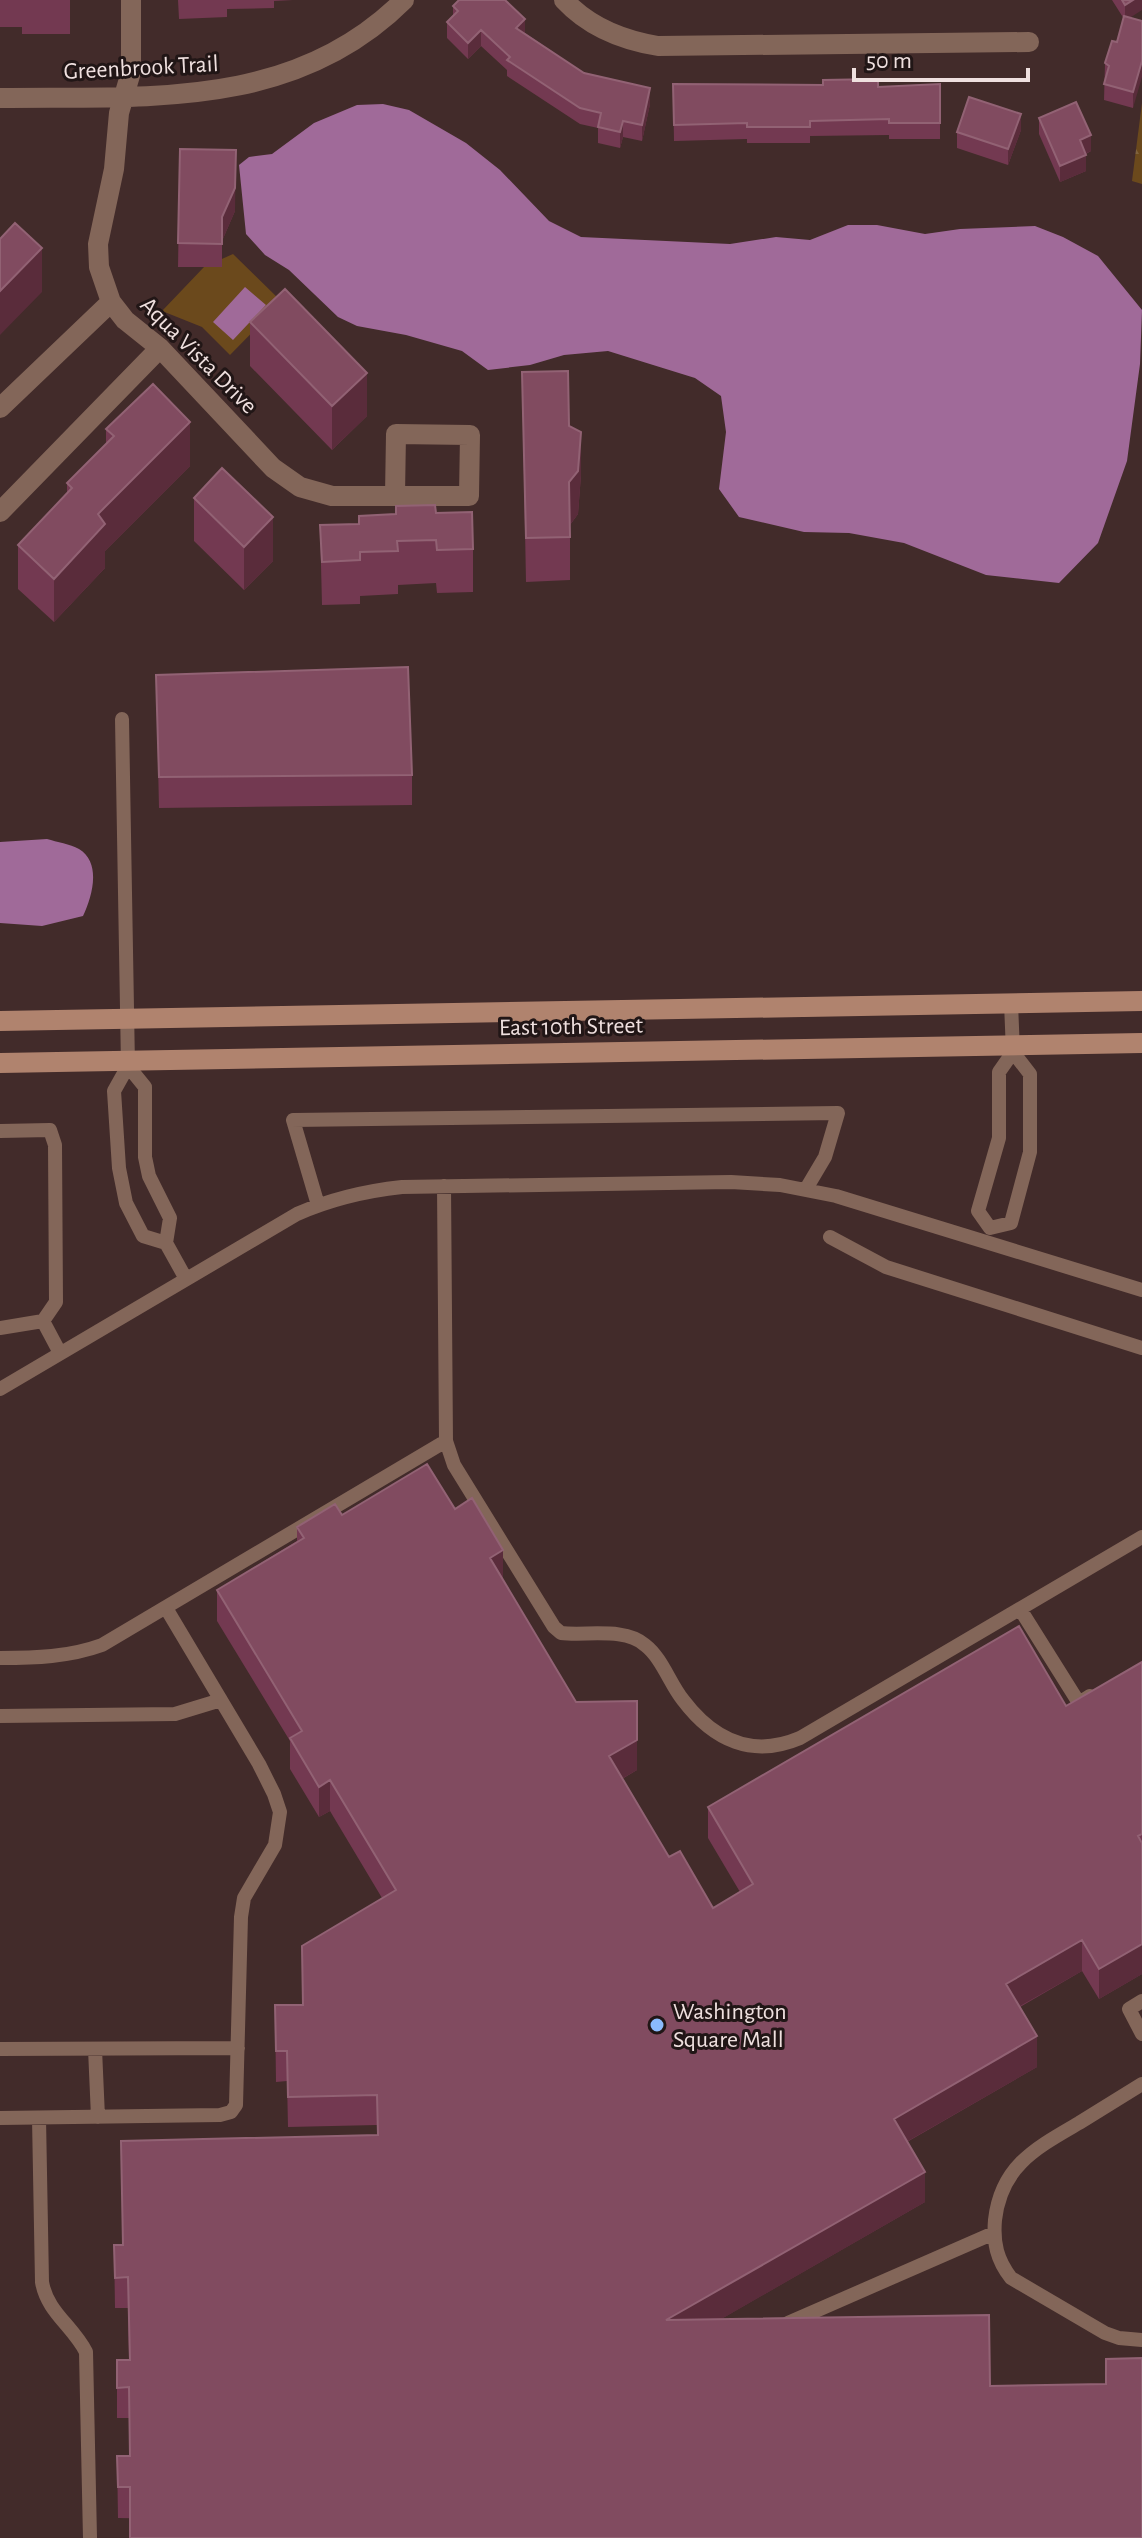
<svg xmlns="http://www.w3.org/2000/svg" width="1142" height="2538" font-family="'Alegreya Sans',sans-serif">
  <defs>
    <pattern id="forest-firs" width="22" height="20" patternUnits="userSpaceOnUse" patternTransform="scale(2)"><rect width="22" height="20" fill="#6b491c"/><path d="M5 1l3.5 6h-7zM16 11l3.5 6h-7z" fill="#80633d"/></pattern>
  </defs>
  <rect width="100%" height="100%" fill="#422b2a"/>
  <path fill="url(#forest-firs)" d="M1142,103V184L1132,181Z"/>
  <path fill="#6b491c" d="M233,254L282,302L230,355L202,327L162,311L204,267Z"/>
  <path fill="#a06a99" d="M383,104L409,110L466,143L500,170L549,221L581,237L730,244L776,237L810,240L848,225H877L925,234L960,229L1035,226L1063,237L1098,256L1142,310L1140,364L1127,461L1098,543L1059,583L986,575L904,543L849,533L804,532L739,517L719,489L726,432L721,396L695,378L608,351L564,355L530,365L488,370L462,351L406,335L357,326L338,317L289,270L265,255L246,234L239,165L249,157L272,154L314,123L357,105Z
    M245,287L266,305L233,340L213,322Z
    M47,839C57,842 70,844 79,849C102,863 92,897 83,916L42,926L0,923V842Z"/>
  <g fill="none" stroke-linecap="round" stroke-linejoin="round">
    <path stroke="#836659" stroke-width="14" d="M122,719L128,1066L114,1091L119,1168L126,1203L143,1236L166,1243
      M128,1066L145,1087V1157L149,1176L170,1218L166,1243L186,1279
      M0,1131L50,1130L55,1145L56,1302L43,1321L0,1328
      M444,1186L446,1441L454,1465L554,1627L561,1633C586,1636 625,1627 645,1645C662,1658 670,1684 683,1700C714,1741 753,1758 800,1738L1142,1537
      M318,1205L293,1120L838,1113L825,1157L806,1189
      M990,1228L1011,1223L1030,1152V1074L1013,1052L1011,1003
      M990,1228L978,1211L999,1138V1072L1013,1052
      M830,1237L886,1267L1142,1348
      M43,1321L60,1353
      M0,1389L297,1214C331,1199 365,1191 402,1187L731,1182L780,1185L836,1196L1142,1290
      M1020,1609L1079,1703L1090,1696
      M0,1658C35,1658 69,1657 102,1645L446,1441
      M0,1716L175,1714L221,1700
      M1142,2001L1129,2009L1142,2034
      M0,2049L238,2048
      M95,2049L98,2117
      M1142,2084C1121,2097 1100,2110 1079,2123C1036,2148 1001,2166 995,2220C993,2243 997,2260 1011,2278L1105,2333L1119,2338L1142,2340
      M0,2118L220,2115L231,2112L236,2105L241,1917L244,1898L275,1845L280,1812L274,1794L259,1764L166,1608
      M39,2118L42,2282C47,2312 73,2326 86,2352L90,2538
      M788,2323L994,2233"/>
    <path stroke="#836659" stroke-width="20" d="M131,0V72L119,113L114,169L98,244L99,267L111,302L125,320L160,348L273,468L300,487L332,496H469L470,435L396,434L395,495
      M564,0C589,27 621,40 658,46L1029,42
      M0,98C144,96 293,111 404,0
      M0,408L111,302
      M0,512L160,348"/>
    <path stroke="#b0836e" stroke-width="20" d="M0,1021L1142,1001
      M0,1063L1142,1043"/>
  </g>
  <path fill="#733951" d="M0,0H70V34H22V27H0Z
    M178,0H293L274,1V8L227,9V17L179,19Z
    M1112,0H1142L1130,18L1142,21L1133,108L1104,100L1105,63L1117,42L1124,19Z
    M453,6L525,33L584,73L650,104L642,141L623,137L620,148L598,143V128L580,124L507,76V70L481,46L468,59L447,38V22L453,15Z
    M673,84L878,87L940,84V139H889V135L810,136V143H747V139L674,141Z
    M1039,118L1091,151L1086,154V171L1060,182L1039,134Z
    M1021,130L1008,165L957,148V132Z
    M180,149L235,211L222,241V267H178Z
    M250,322L367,416L332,450L250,366Z
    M522,372L569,426L581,475L578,514L570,525V580L526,582Z
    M106,429L190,466L105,551V568L54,622L18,589V545L67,494V483L106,444Z
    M194,498L273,561L244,590L194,541Z
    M436,513L473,549V592L437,593L436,583L398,585V594L360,596V604L322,605L320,525L359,524Z
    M156,675L412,775V805L159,808Z
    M455,1509L503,1580L576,1702L637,1770L622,1779L669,1857L713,1908L740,1892L708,1838V1807L1066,1706L1142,1662V1974L1099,1999L1082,1971L1020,2007L1037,2067L907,2142L925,2202L721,2319L990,2386L1142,2538L118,2518L117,2456H130L129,2418H117V2360H129L128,2308H115L114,2245H123L121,2141L377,2135V2125L288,2127L287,2081L276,2082L275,2005H302V1946L382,1898L330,1811L319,1817L290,1769V1741L217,1621V1590L297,1541V1527L342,1515Z"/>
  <path fill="#5a2c3b" d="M1133,0H1142V10L1125,21V5Z
    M525,19V35L516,28Z
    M481,30V46L468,59V43Z
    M1142,61V77L1133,108V92Z
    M650,88V104L642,141V125Z
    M1021,114V130L1008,165V149Z
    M623,121V137L620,148V132Z
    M1091,135V151L1080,156V140Z
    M236,150L235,211L222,241V267V217Z
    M1086,155V171L1060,182V166Z
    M42,248V292L0,335V291Z
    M367,373V416L332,450V406Z
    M190,422V466L105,551V568L54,622V579L98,514Z
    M581,432V475L578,514L569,526V482Z
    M273,517V561L244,590V547Z
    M503,1550V1581L490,1558Z
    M637,1740V1770L609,1786V1756Z
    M330,1780V1811L319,1817V1787Z
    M1082,1940V1971L1006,2014V1984Z
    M1142,1944V1974L1099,1999V1969Z
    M1037,2036V2067L894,2149V2119Z
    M925,2172V2202L666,2351V2320Z"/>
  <path fill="#814b60" stroke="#926274" stroke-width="2" d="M459,0H505L525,19L516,28L584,73L650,88L642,125L623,121L620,132L598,127L601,113L580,108L507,60L510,57L481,30L468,43L447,22L458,11L453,6Z
    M1122,0H1133L1125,5Z
    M1124,16L1142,21V61L1133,92L1104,84L1109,66L1105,63L1112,41L1117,42Z
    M878,79V87L940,84V123H889V119L810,121V127H747V123L674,125L673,84L823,85V80Z
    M969,97L1021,114L1008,149L957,132Z
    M1076,102L1091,135L1080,140L1086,155L1060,166L1039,118Z
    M180,149L236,150L235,188L222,217V244L178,243Z
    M15,223L42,248L0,291V239Z
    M285,289L367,373L332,406L250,322Z
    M568,371L569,426L581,432L578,471L569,482L570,537L526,538L522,372Z
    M153,384L190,422L98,514L105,524L54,579L18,545L72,488L67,483L114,436L106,429Z
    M222,468L273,517L244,547L194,498Z
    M435,505L436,513L472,512L473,549L437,550L436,540L397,541L398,551L360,552V560L322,562L320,525L359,524V516L396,514V506Z
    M408,667L412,775L159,777L156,675Z
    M427,1464L455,1509L472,1498L503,1550L490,1558L576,1702L637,1701V1740L609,1756L669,1857L680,1851L713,1908L753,1884L708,1807L1019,1626L1066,1706L1142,1662V1834L1138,1836L1142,1843V1944L1099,1969L1082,1940L1006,1984L1037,2036L894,2119L925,2172L666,2320L989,2315L990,2386L1106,2384V2359L1142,2358V2538H130V2487H118L117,2456H130L129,2387L117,2388V2360H130L128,2277L115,2278L114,2245H123L121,2141L378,2135L377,2095L288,2097L287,2051H276L275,2005H303L302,1946L396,1890L330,1780L319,1787L290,1738L302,1731L217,1590L304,1538L297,1527L335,1504L342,1515Z"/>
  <circle fill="#8abafc" stroke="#211616" stroke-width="3" cx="657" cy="2025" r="8"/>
  <g text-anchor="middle" stroke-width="6" stroke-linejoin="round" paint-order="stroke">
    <g font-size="24" fill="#efe0df" stroke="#211616">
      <text transform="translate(141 67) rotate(-3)" y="8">Greenbrook Trail</text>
      <text transform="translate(199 355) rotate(45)" y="8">Aqua Vista Drive</text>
      <text transform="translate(571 1026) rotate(-1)" y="8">East 10th Street</text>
    </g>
    <g font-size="24" fill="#efe0df" stroke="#211616" text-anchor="start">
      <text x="673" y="2019">Washington<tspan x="673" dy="28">Square Mall</tspan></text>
    </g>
  </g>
  <path d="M854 68v12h174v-12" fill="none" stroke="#efe0df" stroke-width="4"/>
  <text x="866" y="68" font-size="24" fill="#efe0df" stroke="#211616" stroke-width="6" paint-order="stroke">50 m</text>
</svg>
